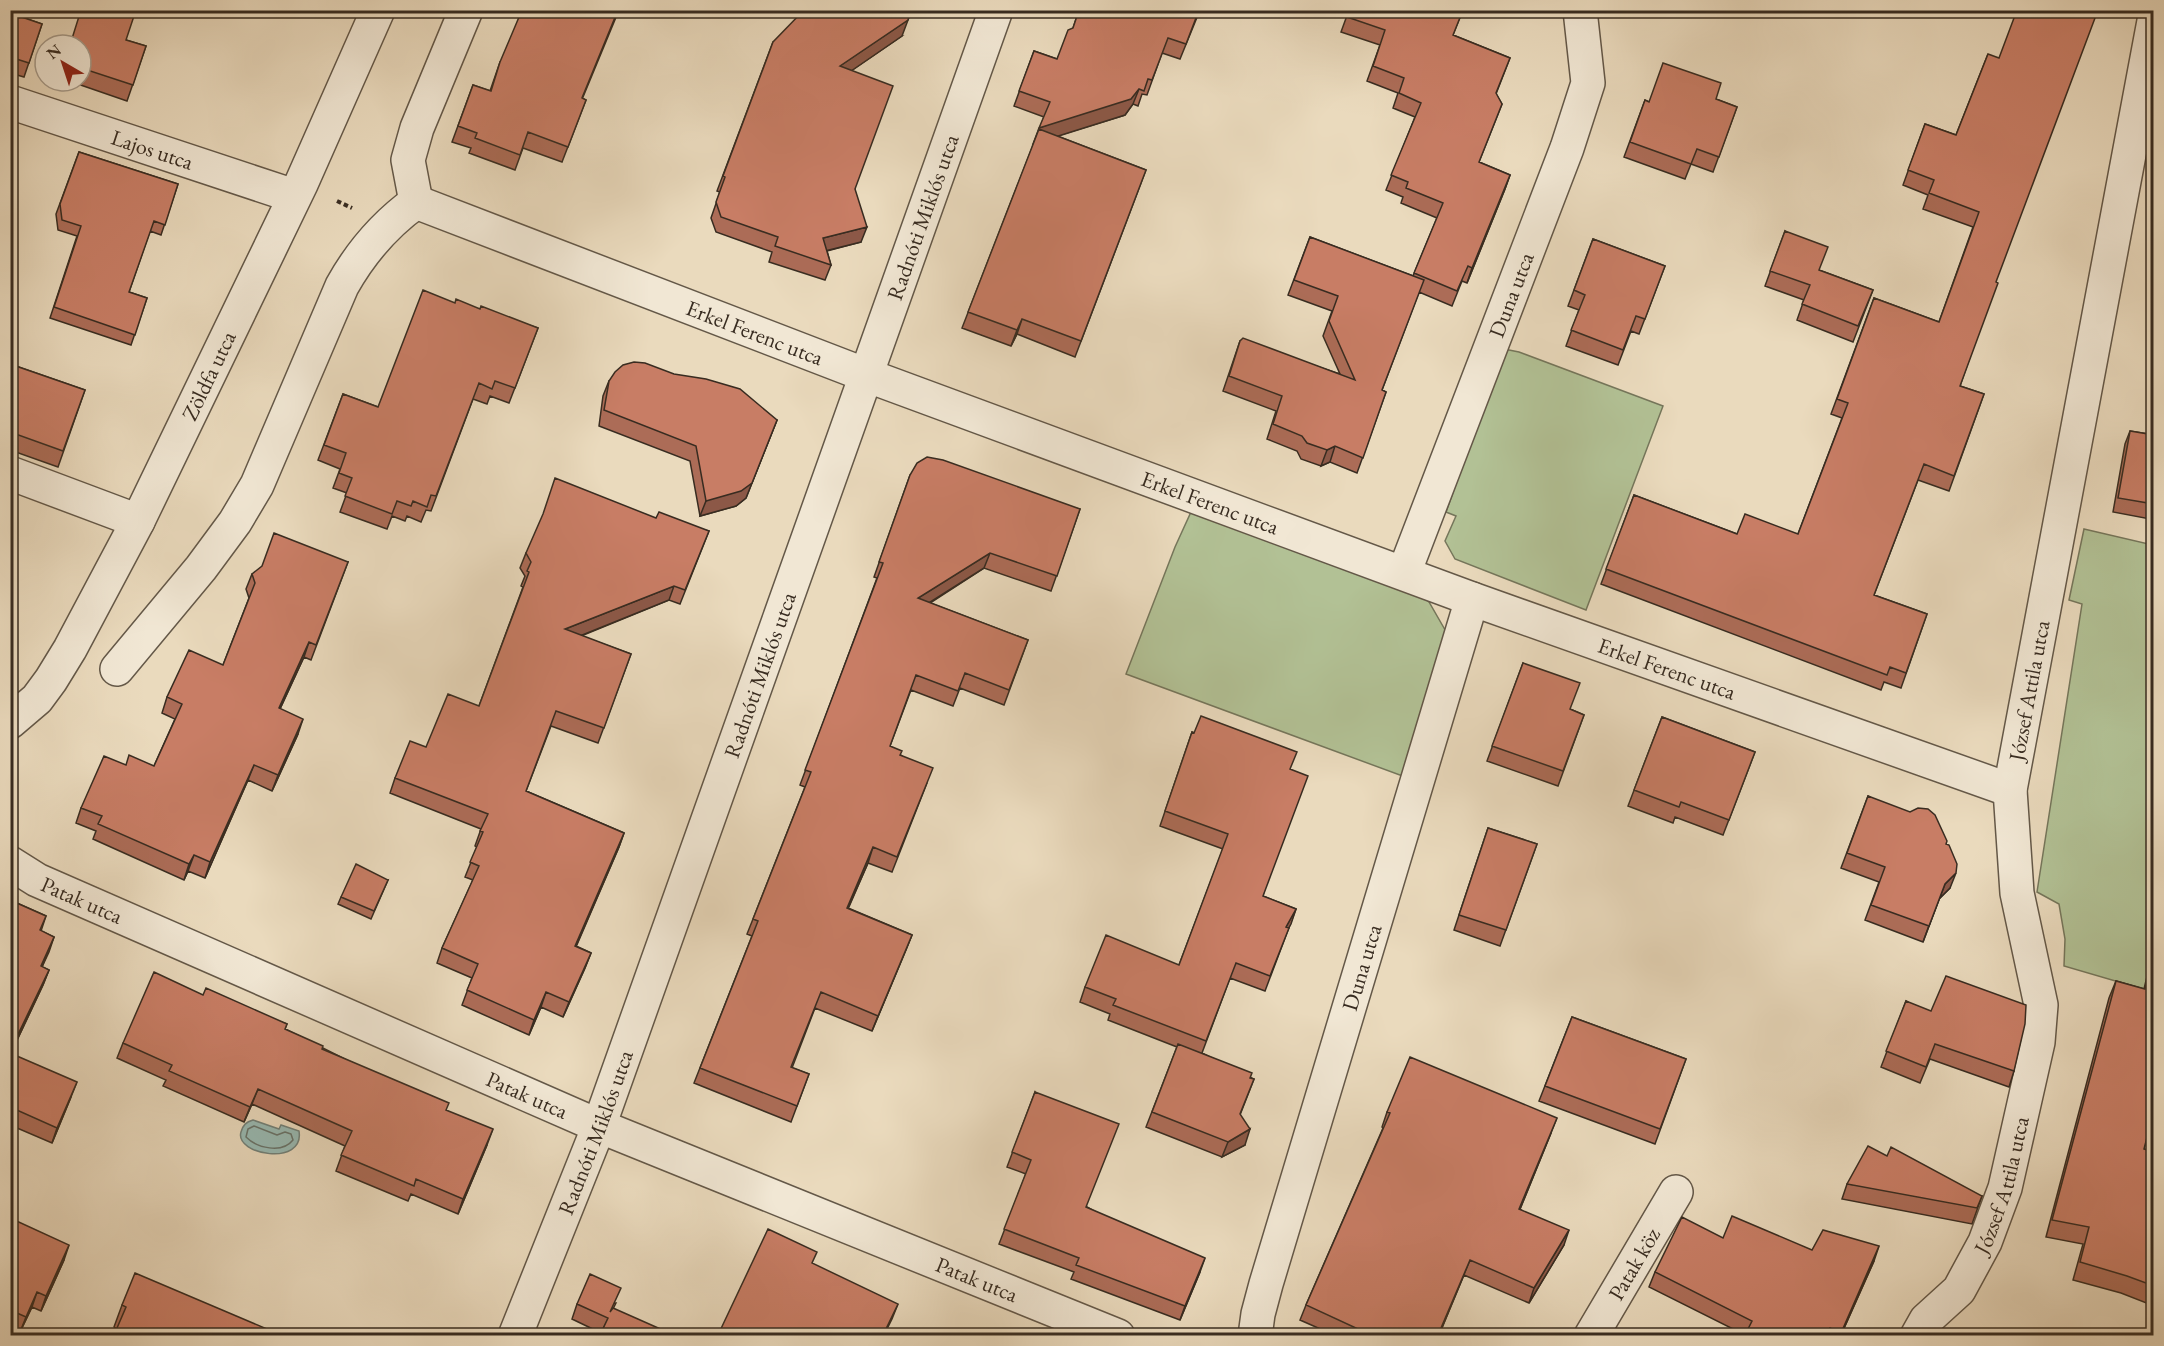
<svg xmlns="http://www.w3.org/2000/svg" width="2164" height="1346" font-family="'EB Garamond',serif">
  <rect width="100%" height="100%" fill="#eadabd"/>
  <filter id="stains"><feTurbulence type="fractalNoise" baseFrequency=".00333" numOctaves="4"/><feColorMatrix values="0 0 0 0 .2 0 0 0 0 .09 0 0 0 0 .02 0 0 0 .5 -.17"/></filter>
  <radialGradient id="worn" r=".72"><stop offset=".6" stop-color="#630" stop-opacity="0"/><stop offset="1" stop-color="#630" stop-opacity=".3"/></radialGradient>
  <path fill="#b2c195" stroke="#75765b" stroke-width="1.5" d="M1504,349L1519,352L1663,406L1586,610L1455,559L1445,541L1456,516L1446,512Z
    M1191,512L1419,592L1429,602L1448,635L1408,778L1126,674L1175,547Z
    M2084,529L2153,545V992L2064,966L2065,939L2059,904L2037,892L2082,604L2069,600Z"/>
  <path fill="#98bab3" stroke="#728179" stroke-width="1.5" d="M253,1120L279,1129L281,1125L299,1131C305,1167 234,1155 241,1132C243,1125 246,1122 253,1120Z"/>
  <g fill="none" stroke-linecap="round" stroke-linejoin="round">
    <path stroke="#68736a" stroke-width="1.5" d="M254,1126L277,1135L285,1132L291,1134L293,1140C282,1154 257,1148 246,1137L248,1129Z"/>
    <defs>
      <g id="street">
        <path id="s1" d="M10,102L294,196"/>
        <path id="s2" d="M416,202L866,375L1472,599L2010,790"/>
        <path d="M416,202L408,160L417,128L466,10"/>
        <path d="M10,473L138,521"/>
        <path id="s3" d="M1404,573L1567,148L1588,83L1580,10"/>
        <path d="M117,669L201,568L235,522L257,485L342,286C361,252 384,225 416,202"/>
        <path id="s4" d="M10,722L37,699L51,680L70,649L138,521L301,184L378,10"/>
        <path id="s5" d="M10,863L37,880L599,1126L1118,1336"/>
        <path id="s6" d="M515,1336L599,1126L996,10"/>
        <path id="s7" d="M1255,1336L1258,1314L1266,1284L1472,599"/>
        <path id="s8" d="M1591,1336L1676,1192"/>
        <path id="s9" d="M1917,1336L1926,1320L1959,1290L1985,1242L2005,1188L2038,1042L2041,1005L2017,893L2010,790L2154,21"/>
      </g>
    </defs>
    <use href="#street" stroke="#645848" stroke-width="36"/>
    <path stroke="#382c21" stroke-width="4" stroke-dasharray="4.5 3" stroke-linecap="butt" d="M337,201L352,208"/>
    <use href="#street" stroke="#f1e7d4" stroke-width="33"/>
  </g>
  <path fill="#ac6c57" stroke="#382c21" stroke-width="1.5" d="M1079,10H1200L1180,59L1162,53L1147,95L1142,94L1138,106L1133,104L1125,115L1057,136L1146,170L1075,357L1017,334L1011,346L962,328L1044,117L1014,106L1034,51L1057,59L1073,28Z
    M1349,10H1463L1453,35L1510,58L1496,94L1502,104L1479,162L1510,175L1505,189L1467,283L1462,281L1452,306L1419,292L1382,390L1386,392L1357,473L1330,462L1321,466L1301,459L1297,451L1267,439L1276,411L1223,391L1240,341L1340,374L1323,336L1332,311L1288,295L1310,237L1413,276L1437,218L1401,203L1403,197L1386,190L1415,117L1393,108L1398,93L1367,81L1380,45L1341,32Z
    M10,13L42,24L24,77L10,73Z
    M902,36L851,71L855,189L861,242L827,251L831,265L825,280L769,262L772,252L716,232L711,218L720,192L717,191L773,42Z
    M126,40L146,46L127,101L69,81H81V45Z
    M1988,54L1996,282L1960,386L1984,394L1949,491L1918,480L1874,595L1927,614L1901,688L1884,682L1881,690L1601,584L1634,495L1737,534H1798L1842,418L1831,414L1874,298L1939,322L1973,227L1923,209L1928,195L1903,185L1925,124L1956,135Z
    M500,62L586,100L562,162L523,148L515,170L469,153L471,148L452,142L473,85L490,91Z
    M1716,99L1737,107L1713,172L1691,164L1685,179L1624,157L1645,100L1649,102Z
    M79,152L178,184L161,235L150,231L129,292L147,298L131,345L50,318L77,236L58,230L56,214Z
    M1785,231L1819,270L1873,290L1853,342L1797,320L1804,300L1765,286Z
    M1593,239L1665,266L1639,334L1631,331L1618,365L1566,346L1579,310L1568,306Z
    M480,309L538,328L509,403L490,396L487,404L473,399L431,511L426,510L421,522L407,516L405,521L392,516L387,529L340,512L347,493L333,488L340,469L318,460L343,394L378,407Z
    M10,364L85,390L58,467L10,450Z
    M609,381L777,420L746,498L736,506L700,516L690,461L599,426L603,396Z
    M2130,431L2154,435V510L2150,519L2113,512L2125,444Z
    M910,475L1080,509L1051,591L984,568L930,603L1028,640L1004,705L960,688L953,706L911,690L890,746L901,755L927,783L892,872L868,863L848,908L912,935L872,1031L815,1008L792,1068L809,1074L791,1122L694,1083L752,936L747,934L753,919L805,787L800,785L877,578L874,577Z
    M656,518L709,531L680,604L669,600L581,636L631,654L598,743L551,726L526,791L624,833L619,847L576,946L591,953L585,968L563,1017L541,1007L529,1035L462,1005L472,978L437,963L442,948L473,880L465,877L477,847L475,846L481,829L390,793L395,778L426,747L479,706L523,587L521,586L525,576L520,568L526,553Z
    M348,562L311,660L304,657L280,709L298,734L272,791L248,780L205,878L188,871L184,880L93,839L96,831L76,823L81,808L126,765L154,766L175,719L162,713L167,697L223,665L249,598L246,589L252,574Z
    M1523,663L1570,709L1584,715L1558,786L1487,761Z
    M1662,717L1755,752L1723,835L1675,817L1673,823L1628,806Z
    M1192,732L1291,770L1263,896L1296,909L1265,991L1230,978L1202,1053L1254,1079L1240,1115L1245,1145L1222,1157L1146,1127L1177,1047L1108,1020L1110,1014L1080,1002L1085,987L1179,965L1223,849L1160,826Z
    M1868,796L1946,844L1950,888L1939,899L1923,942L1865,920L1879,882L1841,868Z
    M1488,828L1537,844L1500,946L1454,930Z
    M388,880L371,919L338,904L341,897Z
    M10,900L46,916L41,931L54,937L42,967L49,970L43,985L11,1053L71,1097L52,1143L10,1125Z
    M2154,948V1110L2144,1149L2154,1152V1306L2121,1293L2073,1280L2083,1244L2046,1237L2109,998L2116,981L2144,989Z
    M203,995L287,1024L285,1029L446,1110L487,1145L458,1214L411,1194L408,1201L336,1171L345,1146L252,1104L244,1122L163,1086L166,1080L117,1058L123,1043Z
    M1906,1001L2014,1071L2009,1087L1930,1059L1920,1083L1881,1067Z
    M1572,1017L1686,1059L1655,1144L1539,1101Z
    M1035,1092L1087,1207L1200,1272L1180,1320L1071,1279L1074,1272L999,1244L1026,1174L1007,1167Z
    M1387,1112L1551,1133L1520,1209L1564,1245L1529,1303L1464,1275L1439,1335H1334L1300,1320L1306,1305L1383,1128L1382,1127Z
    M1847,1184L1982,1196L1972,1224L1842,1199Z
    M10,1218L64,1260L41,1311L32,1307L20,1332L10,1328Z
    M1723,1238L1874,1261L1841,1335H1745L1649,1287L1655,1272Z
    M616,1303L601,1333L572,1319L577,1304Z
    M122,1305L281,1335L117,1329L114,1327Z"/>
  <path fill="#8c5847" stroke="#382c21" stroke-width="1.5" d="M618,10H619L576,114L582,98Z
    M1707,10H1756L1754,16Z
    M908,20L902,36L835,82L840,66Z
    M1139,89L1133,104L1125,115L1033,144L1039,128Z
    M1510,175L1505,189L1467,283L1472,268Z
    M867,227L861,242L817,253L823,238Z
    M1022,319L1017,334L1011,346L1017,330Z
    M777,420L746,498L736,506L700,516L706,501Z
    M1335,446L1330,462L1321,466L1327,450Z
    M990,553L984,568L913,613L918,598Z
    M674,586L669,600L560,644L565,629Z
    M309,642L304,657L273,724L279,708Z
    M303,719L298,734L272,791L278,775Z
    M254,765L248,780L205,878L210,862Z
    M624,833L619,847L570,961L575,946Z
    M873,847L868,863L842,923L847,908Z
    M194,855L188,871L184,880L189,864Z
    M1956,873L1950,888L1939,899L1923,942L1945,884Z
    M1296,909L1291,924L1281,942L1286,927Z
    M912,935L906,950L872,1031L878,1016Z
    M54,937L49,952L35,982L41,966Z
    M591,953L585,968L563,1017L569,1002Z
    M49,970L43,985L10,1055V1051Z
    M546,992L541,1007L529,1035L534,1020Z
    M77,1082L71,1097L52,1143L57,1128Z
    M258,1089L252,1104L244,1122L250,1107Z
    M1557,1118L1551,1133L1514,1224L1519,1209Z
    M493,1129L487,1145L458,1214L463,1199Z
    M1250,1129L1245,1145L1222,1157L1228,1142Z
    M1569,1230L1564,1245L1529,1303L1534,1288Z
    M69,1245L64,1260L41,1311L46,1296Z
    M1879,1246L1874,1261L1841,1335Z
    M1205,1258L1200,1272L1180,1320L1185,1306Z
    M1470,1260L1439,1335H1438Z
    M37,1292L32,1307L20,1332L26,1317Z
    M898,1304L892,1319L884,1335H883Z"/>
  <path fill="#c87d65" stroke="#382c21" stroke-width="1.5" d="M81,10H119L134,16L126,40L146,46L133,85L81,68V45H70Z
    M522,10H618L582,98L586,100L568,147L528,132L520,155L475,138L477,133L458,126L473,85L491,91L500,62Z
    M804,10H911L908,20L840,66L893,86L855,189L867,227L823,238L831,265L775,246L778,237L721,217L716,202L725,177L723,176L773,42Z
    M1079,10H1199L1186,44L1168,38L1152,80L1148,79L1144,91L1139,89L1131,99L1039,128L1050,102L1019,91L1034,51L1057,59L1068,30L1073,28Z
    M1349,10H1463L1453,35L1510,58L1496,93L1502,104L1479,162L1510,175L1472,268L1468,266L1457,291L1414,273L1443,203L1406,188L1408,182L1391,175L1421,103L1399,93L1404,78L1373,66L1385,30L1347,17Z
    M2017,10H2098L1996,282L1998,283L1960,386L1984,394L1954,476L1924,464L1874,595L1927,614L1906,673L1890,667L1887,675L1606,569L1634,495L1737,534L1745,514L1798,534L1848,403L1837,399L1874,298L1939,322L1979,212L1929,193L1934,180L1908,170L1925,124L1956,135L1988,54L1999,58Z
    M10,13L42,24L29,63L10,57Z
    M1663,63L1721,83L1716,99L1737,107L1719,157L1697,149L1691,164L1630,142L1645,100L1649,102Z
    M1039,129L1146,170L1081,341L1022,319L1017,330L968,312Z
    M79,152L178,184L165,225L154,221L129,292L147,298L135,335L54,307L81,226L62,220L60,204Z
    M1785,231L1828,247L1819,270L1873,290L1858,326L1802,304L1810,285L1770,271Z
    M1310,237L1424,280L1382,390L1386,392L1363,458L1335,446L1327,450L1307,443L1302,436L1273,424L1282,396L1229,376L1240,341L1243,338L1355,380L1329,321L1338,296L1294,280Z
    M1593,239L1665,266L1645,319L1636,316L1623,350L1571,330L1585,295L1574,290Z
    M423,290L455,303L456,299L480,309L481,306L538,328L515,388L495,381L492,389L479,383L436,496L431,495L427,507L413,501L411,506L397,501L392,514L345,496L352,478L339,473L346,453L324,445L343,394L378,407Z
    M634,362L645,363L674,374L706,379L740,389L777,420L752,483L741,491L706,501L696,446L604,410L609,381L615,372L623,365Z
    M10,364L85,390L63,451L10,432Z
    M2130,431L2154,435V504L2118,498Z
    M927,457L943,460L1080,509L1057,576L990,553L918,598L1028,640L1009,690L965,673L958,691L916,675L890,746L902,751L900,755L933,768L897,857L873,847L847,908L912,935L878,1016L821,992L791,1067L809,1074L797,1106L700,1068L758,921L753,919L811,772L805,770L883,563L879,562L910,475L917,463Z
    M555,478L656,518L659,512L709,531L685,590L674,586L565,629L631,654L604,728L556,711L526,791L624,833L575,946L591,953L569,1002L546,992L534,1020L467,990L478,964L442,948L479,866L470,862L483,832L480,831L488,814L395,778L410,741L426,747L448,694L479,706L529,572L527,571L531,562L526,553L543,514Z
    M274,533L348,562L316,645L309,642L279,708L303,719L278,775L254,765L210,862L194,855L189,864L98,824L102,816L81,808L104,756L126,765L129,755L154,766L182,704L167,697L189,650L223,665L255,583L252,574L262,566Z
    M1523,663L1580,683L1570,709L1584,715L1563,771L1492,746Z
    M1201,716L1297,752L1290,769L1308,776L1263,896L1296,909L1286,927L1289,928L1270,976L1236,963L1206,1041L1113,1005L1116,999L1085,987L1106,935L1179,965L1228,834L1165,811L1192,732L1194,733Z
    M1662,717L1755,752L1729,820L1681,802L1679,807L1634,790Z
    M1868,796L1910,812L1918,808L1928,809L1935,815L1947,841L1946,844L1949,845L1957,864L1956,873L1945,884L1929,926L1871,905L1885,867L1847,853Z
    M1488,828L1537,844L1506,930L1459,915Z
    M356,864L388,880L374,911L341,897Z
    M10,900L46,916L40,930L54,937L41,966L49,970L10,1051Z
    M2154,956V1110L2144,1149L2154,1152V1286L2127,1276L2080,1262L2089,1227L2052,1220L2116,981L2145,989Z
    M154,972L203,995L206,988L287,1024L285,1029L323,1046L322,1049L449,1103L446,1110L493,1129L463,1199L416,1179L414,1186L341,1155L352,1131L258,1089L250,1107L169,1071L172,1065L123,1043Z
    M1946,976L2026,1005L2025,1024L2014,1071L1935,1044L1926,1067L1886,1051L1906,1001L1931,1011Z
    M1572,1017L1686,1059L1660,1129L1545,1086Z
    M1178,1044L1252,1073L1250,1078L1254,1079L1240,1114L1250,1129L1228,1142L1152,1112Z
    M10,1053L77,1082L57,1128L10,1107Z
    M1410,1057L1557,1118L1519,1209L1569,1230L1534,1288L1470,1260L1438,1335H1370H1371L1306,1305L1390,1113L1387,1112Z
    M1035,1092L1119,1124L1086,1207L1205,1258L1185,1306L1076,1265L1079,1258L1004,1229L1031,1160L1012,1152Z
    M1868,1146L1887,1156L1891,1147L1982,1196L1977,1208L1847,1184Z
    M1732,1216L1812,1250L1823,1230L1879,1246L1841,1333L1830,1328L1826,1335H1745L1752,1321L1655,1272L1682,1217L1723,1238Z
    M10,1218L69,1245L46,1296L37,1292L26,1317L10,1310Z
    M768,1229L817,1252L812,1263L898,1304L883,1335H718Z
    M135,1273L281,1335H114L126,1307L122,1305Z
    M590,1274L621,1288L610,1312L613,1308L674,1335H600L608,1318L577,1304Z
    M1611,1332L1617,1335H1609Z"/>
  <g text-anchor="middle" stroke-width="6" stroke-linejoin="round" paint-order="stroke">
    <g font-size="22" fill="#382c21" stroke="#f1e7d4">
      <text dy="8" stroke="none"><textPath href="#s1" startOffset="150">Lajos utca</textPath></text>
      <text dy="8" stroke="none"><textPath href="#s6" startOffset="1191">Radnóti Miklós utca</textPath></text>
      <text dy="8" stroke="none"><textPath href="#s3" startOffset="298">Duna utca</textPath></text>
      <text dy="8" stroke="none"><textPath href="#s2" startOffset="363">Erkel Ferenc utca</textPath></text>
      <text dy="8" stroke="none"><textPath href="#s4" startOffset="402">Zöldfa utca</textPath></text>
      <text dy="8" stroke="none"><textPath href="#s2" startOffset="849">Erkel Ferenc utca</textPath></text>
      <text dy="8" stroke="none"><textPath href="#s2" startOffset="1335">Erkel Ferenc utca</textPath></text>
      <text dy="8" stroke="none"><textPath href="#s6" startOffset="705">Radnóti Miklós utca</textPath></text>
      <text dy="8" stroke="none"><textPath href="#s9" startOffset="681">József Attila utca</textPath></text>
      <text dy="8" stroke="none"><textPath href="#s5" startOffset="81">Patak utca</textPath></text>
      <text dy="8" stroke="none"><textPath href="#s7" startOffset="384">Duna utca</textPath></text>
      <text dy="8" stroke="none"><textPath href="#s5" startOffset="567">Patak utca</textPath></text>
      <text dy="8" stroke="none"><textPath href="#s6" startOffset="219">Radnóti Miklós utca</textPath></text>
      <text dy="8" stroke="none"><textPath href="#s9" startOffset="177">József Attila utca</textPath></text>
      <text dy="8" stroke="none"><textPath href="#s8" startOffset="84">Patak köz</textPath></text>
      <text dy="8" stroke="none"><textPath href="#s5" startOffset="1053">Patak utca</textPath></text>
    </g>
  </g>
  <rect width="2164" height="1346" fill="none" stroke="#eadabd" stroke-width="36"/>
  <rect x="12" y="12" width="2140" height="1322" fill="none" stroke="#382c21" stroke-width="3"/>
  <rect x="18" y="18" width="2128" height="1310" fill="none" stroke="#382c21" stroke-width="1.5"/>
  <g transform="translate(63 63) rotate(321)"><circle r="28" fill="#f1e7d4" stroke="#a79c8c" stroke-width="1.5"/>
  <path d="M0-4.5L10 22L0 15L-10 22Z" fill="#8f2418"/>
  <text y="-9" font-size="16" font-weight="bold" text-anchor="middle" fill="#382c21">N</text>
  </g>
  <rect width="100%" height="100%" filter="url(#stains)"/>
  <rect width="100%" height="100%" fill="url(#worn)"/>
</svg>
